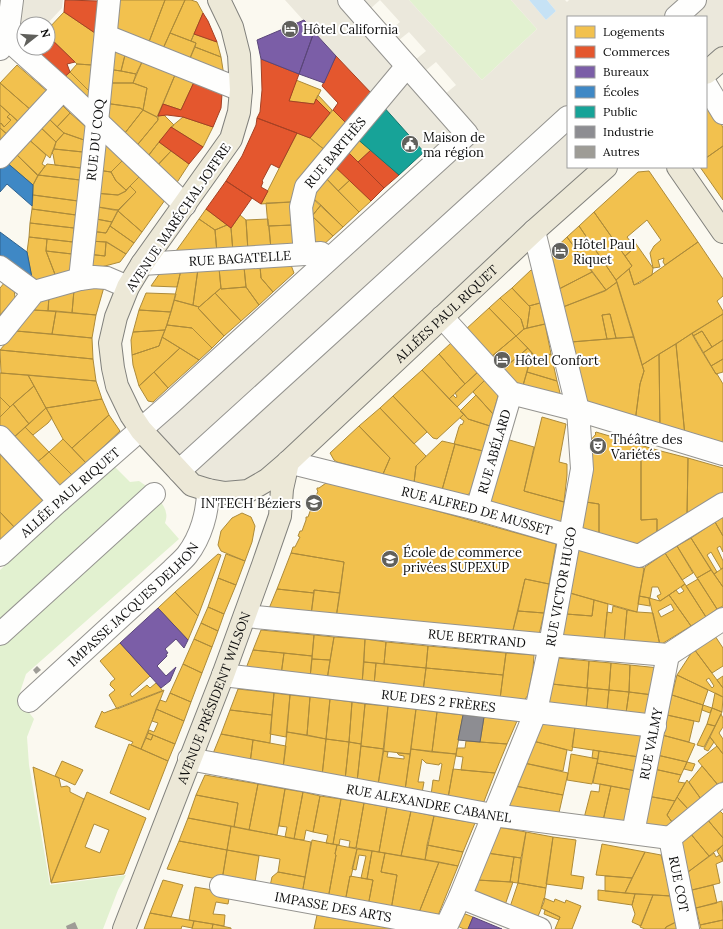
<svg xmlns="http://www.w3.org/2000/svg" width="723" height="929" font-family="Lora,serif">
  <rect width="100%" height="100%" fill="#fbf9f0"/>
  <path fill="#e2f1d0" d="M409,0H511L537,29L482,80Z
    M114,466L130,482L139,481C148,486 165,503 166,513C167,516 166,520 165,523L179,539L26,674L18,698L34,719L27,737L29,765L50,885L126,875L118,890L103,929H0V570Z"/>
  <path fill="#ebe8dc" fill-rule="evenodd" d="M0,0H63L62,8L47,24H24V48L0,56Z
    M285,0H380L370,9L389,31L400,22L380,0H409L482,80L537,29L511,0H529L546,20L556,11L547,0H565L567,2L569,0H723V58L706,73V17H568V167H605L267,480L208,490L152,435L171,403L433,164ZM409,32L426,51L415,60L399,40ZM436,62L456,85L445,94L425,71Z"/>
  <path fill="#c6e2f5" d="M529,0H547L556,11L546,20Z"/>
  <path fill="#f2c14e" stroke="#ad8b3a" fill-rule="evenodd" d="M115,0H165L147,47L111,33Z
    M165,0H185L161,53L147,47Z
    M185,0H191L197,2L203,13L191,41L170,33Z
    M64,12L95,33L92,65L77,64L48,36V29Z
    M170,33L196,43L188,63L161,53Z
    M194,34L217,42L221,57L195,47L196,43L191,41Z
    M195,47L221,57L224,76L188,63Z
    M109,49L125,55L121,71L107,69Z
    M125,55L142,62L136,74L121,71Z
    M142,62L175,75L157,117L143,110L147,88L133,83Z
    M77,64L92,65L89,91L70,72Z
    M17,65L49,93L32,111L0,83Z
    M107,69L121,71L136,74L133,83H106Z
    M70,72L89,91L88,96L83,103L60,81Z
    M175,75L194,82L181,110L163,104Z
    M296,80L321,90L314,104L289,101Z
    M0,83L32,111L21,124L0,105Z
    M106,83H133L147,88L143,110L140,108L104,103Z
    M318,95L332,110L330,113L316,99Z
    M59,102L70,113L57,127L46,116Z
    M712,102L723,128V146L706,158V107Z
    M104,103L140,108L143,110L121,138L102,120Z
    M0,105L10,114L7,117L11,120L4,127L1,123L0,124Z
    M143,110L157,117L158,120L134,149L121,138Z
    M333,110L348,125L326,151L310,138Z
    M70,113L86,127L84,140L64,133L57,127Z
    M10,114L21,124L9,136L0,128V124L1,123L4,127L11,120L7,117Z
    M164,115L174,125L159,142L145,160L134,149L158,120V116Z
    M46,116L64,133L56,142L38,125Z
    M183,117L213,127L203,147L171,127Z
    M38,125L56,142L50,158L26,137Z
    M0,128L9,136L0,147Z
    M64,133L84,140L83,152L54,149L56,142Z
    M297,133L310,138L326,151L291,202L261,204Z
    M26,137L46,155L42,164L45,166L38,176L14,152Z
    M355,137L371,150L358,162L345,149Z
    M159,142L171,151L154,169L145,160Z
    M106,144L123,160L111,172L97,170Z
    M723,146V200L700,167H706V158Z
    M54,149L83,152L81,168L55,165L53,154L52,153Z
    M171,151L189,164L174,187L154,169Z
    M14,152L37,174L38,176L33,185L5,161Z
    M123,160L140,176L126,190L116,181L111,172Z
    M47,164L81,168L80,180L38,175Z
    M332,164L350,180L338,191L323,175Z
    M97,170L111,172L116,181L126,190V191L118,195L94,193Z
    M649,171L698,242L665,265L663,262L664,258L658,260L660,267L653,268L650,253L654,246L661,240L647,220L627,237L630,241L629,244L632,250L625,256L594,212L638,172Z
    M38,175L80,180L78,201L33,195V185Z
    M323,175L359,212L343,227L308,194Z
    M140,176L165,200L142,232L118,211L136,192L130,186Z
    M350,180L371,201L359,212L338,191Z
    M130,186L136,192L118,210L92,206L94,193L118,195L126,191Z
    M308,194L321,205L312,216L333,236L322,246L308,247Z
    M33,195L78,201L76,215L32,209Z
    M291,202L293,225L268,226L266,203Z
    M321,205L343,227L333,236L312,216Z
    M92,206L114,210H118L112,222L91,218Z
    M32,209L76,215L74,228L30,223Z
    M206,209L227,225L215,230L199,219Z
    M118,211L142,232L134,243L110,226Z
    M594,212L632,266L616,280L579,226Z
    M240,215L246,220L248,251L233,252L231,228Z
    M91,218L112,222L106,233L90,231Z
    M199,219L215,230L217,253L176,251Z
    M268,219L271,249L248,251L246,220Z
    M30,223L74,228L73,242L29,237Z
    M227,225L231,228L233,252L217,253L215,230Z
    M293,225L295,248L271,249L269,226Z
    M110,226L134,243L126,254L107,242L89,241L90,231L106,233Z
    M579,226L616,280L617,282L606,290L567,237Z
    M29,237L47,239L46,251L56,277L33,283L27,252Z
    M567,237L592,272L559,289L551,252Z
    M47,239L73,242L72,254L46,251Z
    M89,241L106,242L105,256L87,254Z
    M630,241H634L653,268L652,275L634,285L629,269L632,266L625,256L632,250L629,244Z
    M106,242L126,254L120,262L86,271L87,254L105,256Z
    M698,242L723,279V296L717,301L723,311V314L642,365L616,280L629,269L634,285L640,283Z
    M46,251L72,254L70,274L56,277Z
    M291,265L294,273L273,292L261,278L260,266Z
    M260,266L261,278L273,292L259,305L246,287L244,267Z
    M244,267L246,287L221,289L219,268Z
    M219,268L221,288L199,307L193,305L198,269Z
    M198,269L193,305L174,300L181,270Z
    M162,270H181L177,287L151,286Z
    M531,270L533,272L540,303L529,306L512,288Z
    M592,272L606,290L563,307L559,289Z
    M5,282L14,289L15,298L0,315V288Z
    M617,282L634,337L616,338L610,314L602,315L607,339L571,342L563,307L605,291Z
    M104,287L96,315L72,313L74,290Z
    M246,287L259,305L241,321L215,293L221,288V289Z
    M512,288L530,307L527,328L524,329L521,319L500,298Z
    M74,290L72,313L48,311L49,296Z
    M146,293L176,294L171,312L139,310Z
    M215,293L241,321L224,336L198,308Z
    M49,296L48,311L33,310L42,299Z
    M500,298L521,319L524,329L516,336L489,308Z
    M174,300L199,307L198,308L224,336L212,348L192,328L167,325Z
    M540,303L545,324L527,328L530,307L529,306Z
    M489,308L516,336L491,357L465,330Z
    M33,310L56,311L52,334L16,331Z
    M139,310L171,312L165,330L133,332Z
    M56,311L96,315L92,338L52,334Z
    M610,314L616,338L607,339L602,315Z
    M723,314V340L712,347L702,331L693,336L692,333Z
    M545,324L551,354L537,358L516,336L524,329Z
    M167,325L192,328L212,348L199,360L162,337Z
    M165,330L159,346L132,355L131,340L133,332Z
    M16,331L92,338L93,359L0,350Z
    M702,331L712,347L703,353L693,336Z
    M692,333L716,374H717L723,384V446L685,436L676,344Z
    M516,336L528,348L503,369L491,357Z
    M162,337L180,348L139,386L133,365L132,355L159,346Z
    M634,337L644,371L640,384L635,422L586,409L571,342Z
    M723,340V359L711,366L703,353Z
    M451,343L479,371L465,384L439,354Z
    M676,344L685,436L660,429L659,354Z
    M180,348L199,360L168,388L154,372Z
    M528,348L532,353L522,389L503,369Z
    M0,350L93,359L96,381L1,373Z
    M532,353L537,358L551,354L557,381L527,372Z
    M439,354L465,384L449,399L422,370Z
    M659,354L660,429L635,422L640,384L644,371L642,365Z
    M723,359V372L716,374L711,366Z
    M422,370L464,414L437,439L433,438L393,396Z
    M479,371L486,379L457,407L449,399L453,395L456,398L457,396L455,393Z
    M154,372L168,388L153,402L148,401L139,386Z
    M527,372L557,381L560,393L555,398L522,389Z
    M0,373L28,375L34,386L10,407L0,397Z
    M28,375L96,381L102,399L46,408Z
    M486,379L499,393L493,414L473,392Z
    M34,386L46,408L29,424L13,404Z
    M476,395L493,414L490,426L468,419L460,411Z
    M393,396L427,432L414,444L380,408Z
    M0,397L10,407L0,417Z
    M102,399L109,415L72,448L63,439L46,408Z
    M13,404L29,424L12,439L0,427V417Z
    M46,408L52,418L48,423L33,435L25,427Z
    M380,408L426,456L416,466L414,483L383,474L390,458L359,426Z
    M464,414L468,419L490,426L483,451L454,444L459,427L461,424L462,425L464,421L460,418Z
    M109,415L120,431L86,463L72,448Z
    M542,417L566,424L559,462L567,464V475L564,502L524,491Z
    M359,426L390,458L383,474L337,462L334,460L330,453Z
    M25,427L49,452L34,465L12,439Z
    M596,432L657,450V459H641V520L657,519V535L641,545L599,534V504L586,502L589,442L596,434L595,433Z
    M63,439L86,463L72,475L49,452Z
    M506,439L534,447L524,491L564,502L561,523L489,503Z
    M442,441L455,444L442,490L414,483L416,466Z
    M455,444L483,451L471,493L464,496L442,490Z
    M657,450L688,458L687,517L657,535V519L641,520V459H657Z
    M49,452L72,475L57,489L34,465Z
    M0,454L44,502L15,528L0,512Z
    M688,458L723,468V493L687,517Z
    M329,481L556,544L549,584L525,579L512,634L336,618L344,562L291,553L293,547H295L300,537L298,536L300,531H302L306,520V517H308L312,506L310,505L311,503L313,504L318,491L317,490V488H319Z
    M586,502L599,504V534L582,529Z
    M0,512L15,528L0,541Z
    M242,513L251,517L255,526L252,542L245,561L221,551L218,545L221,531L232,518Z
    M723,517V536L715,522Z
    M715,522L723,536V552L720,546L717,548L723,561V568L721,569L711,552L707,555L717,572L714,574L691,538Z
    M691,538L711,570L697,578L677,546Z
    M677,546L693,573L682,580L665,553Z
    M578,550L644,568L637,612L570,593Z
    M291,553L344,562L340,593L314,590V593L277,589Z
    M665,553L685,584L660,601L657,596L661,594L658,587H652L650,598L639,596L645,567Z
    M218,554L221,555L198,616L175,592Z
    M226,554L245,561L236,585L218,578Z
    M723,568V587L714,574Z
    M711,570L723,587V606L717,609L697,578Z
    M218,578L236,585L224,614L208,607Z
    M525,579L549,584L544,613L518,611Z
    M698,579L717,609L706,617L686,586Z
    M685,584L706,617L691,626L669,595L676,590L679,594L684,591L681,587Z
    M277,589L314,593L311,615L268,611Z
    M314,590L340,593L336,618L311,615Z
    M175,592L198,616L188,640L158,608Z
    M570,593L594,600L592,616L566,614Z
    M669,595L691,626L660,645L649,598L660,601ZM671,604L674,610L661,617L658,611Z
    M639,596L649,598L650,606L638,604Z
    M594,600L608,604L604,643L561,639L566,614L592,616Z
    M613,606L627,610L624,644L604,643L607,612L612,613Z
    M208,607L224,614L218,631L201,623Z
    M627,610L637,612L653,613L660,645L624,644Z
    M518,611L544,613L539,635L512,634Z
    M201,623L218,631L212,647L194,639Z
    M261,630L314,635L312,656L253,650Z
    M314,635L334,637L330,660L312,659Z
    M715,636L723,648V666L712,673L694,649Z
    M334,637L365,639L362,684L327,680Z
    M194,639L212,647L202,673L183,664Z
    M365,639L386,642L384,664L364,662Z
    M386,642L428,646L426,668L384,664Z
    M120,643L150,676L130,694L132,697L147,685L150,688L156,683L163,691L117,709L109,695L115,690L110,685L111,682L115,679L100,661Z
    M428,646L506,653L503,675L426,668Z
    M694,649L723,688V697L677,675ZM709,678L714,686L712,688L706,680Z
    M253,650L284,653L281,675L245,671Z
    M284,653L312,656L310,678L281,675Z
    M506,653L534,655L533,669L528,695L523,702L500,699Z
    M557,658L589,661L587,688L552,684Z
    M312,659L330,660L327,680L310,678Z
    M589,661L611,663L609,690L587,688Z
    M364,662L376,663L374,685L362,684Z
    M376,663L426,668L423,691L374,685Z
    M611,663L630,665L629,692L609,690Z
    M183,664L202,673L191,702L170,693Z
    M630,665L659,668L653,695L629,692Z
    M426,668L503,675L500,699L423,691Z
    M677,675L708,690L703,705L672,695Z
    M723,676V688L717,680Z
    M552,684L588,688L586,708L548,704Z
    M588,688L609,690L607,710L586,708Z
    M238,689L274,693L272,715L230,710Z
    M164,690L141,749L131,745L133,742L95,727L102,711L104,713Z
    M609,690L629,692L626,713L607,710Z
    M629,692L653,695L649,715L626,713Z
    M170,693L191,702L184,721L156,709L160,700L166,702Z
    M274,693L290,695L286,737L270,734Z
    M715,693L723,697L722,712L712,708Z
    M290,695L310,697L307,735L287,732Z
    M672,695L703,705L699,722L667,715Z
    M310,697L330,699L326,739L307,735Z
    M330,699L352,702L349,742L326,739Z
    M352,702L365,704L361,744L349,742Z
    M365,704L388,706L384,749L361,746Z
    M703,705L712,708L710,713L702,710Z
    M388,706L416,709L410,754L383,751Z
    M712,708L722,712L715,726L707,724Z
    M156,709L184,721L175,744L148,733L149,730L154,732L158,723L152,721Z
    M416,709L437,712L432,752L411,749Z
    M230,710L272,715L270,743L221,734Z
    M437,712L463,715L456,754L432,752Z
    M721,714L723,718V727L719,733L723,739V754L710,737Z
    M667,715L694,721L689,742L662,735Z
    M484,717L517,721L507,744L480,742Z
    M539,723L575,727L572,751L533,741Z
    M707,724L715,726L704,747L697,745Z
    M575,727L641,734L639,757L572,747Z
    M287,732L326,739L322,776L283,768Z
    M148,733L153,735L151,740L146,738Z
    M221,734L253,740L250,763L212,756Z
    M153,735L175,744L168,761L141,749L146,738L151,740Z
    M662,735L695,744L687,762L657,755Z
    M710,737L714,742L708,751L704,749Z
    M326,739L349,742L345,780L322,776Z
    M253,740L286,746L283,768L250,763Z
    M466,741L507,744L495,773L461,770L463,757L456,756L457,748H465Z
    M533,741L567,750L563,771L524,763Z
    M349,742L361,744L357,782L345,780Z
    M129,744L168,761L149,810L110,793Z
    M361,746L384,749L378,785L357,782Z
    M717,746L723,754V781L718,785L698,761Z
    M411,749L456,754L448,798L431,795L433,780L439,781L442,764L440,763L439,765L426,763L422,759L418,782H424L422,793L405,790Z
    M593,750L599,751L598,759L592,758Z
    M383,751L388,752L387,757L404,759V756L399,755L397,753L410,754L405,790L378,785Z
    M599,751L639,757L636,771L597,763Z
    M571,754L598,759L592,784L567,780Z
    M657,755L687,762L681,775L654,769Z
    M62,761L83,770L75,785L55,776Z
    M687,762L695,764L692,771L684,769Z
    M524,763L568,773L563,795L515,786Z
    M597,763L636,771L632,790L593,783Z
    M702,766L718,785L701,799L689,782Z
    M33,767L59,778L61,787L67,786L70,788V792L84,799L51,882Z
    M453,769L495,773L483,804L448,798Z
    M654,769L681,775L678,782L685,783L675,801L647,796Z
    M205,775L258,784L249,830L234,827L238,803L196,795Z
    M687,780L701,799L688,809L677,797Z
    M258,784L285,789L277,835L249,830Z
    M600,784L611,786L602,825L583,822L591,791L599,792Z
    M515,786L563,795L558,817L506,808Z
    M611,786L632,790L622,829L602,825Z
    M285,789L303,792L294,839L285,837L287,827L279,826Z
    M87,792L146,818L124,874L51,883ZM94,824L109,830L100,853L85,847Z
    M303,792L320,796L313,832L306,830L304,840L294,839Z
    M196,795L238,803L234,827L188,818Z
    M320,796L341,799L333,844L326,843L328,835L313,832Z
    M647,796L675,801L667,815L672,822L657,835L639,831Z
    M677,797L688,809L672,822L667,815Z
    M341,799L364,803L356,848L349,847L350,841L340,839L339,845L333,844Z
    M364,803L387,807L379,852L356,848Z
    M387,807L411,811L401,856L379,852Z
    M718,809L723,814V838L707,819Z
    M411,811L434,816L425,860L401,856Z
    M434,816L475,823L463,852L427,845Z
    M188,818L231,826L227,850L179,841Z
    M707,819L723,838V845L709,856L690,833Z
    M231,826L311,842L305,877L278,872L280,859L227,850Z
    M498,827L526,832L521,858L487,853Z
    M526,832L553,837L546,888L518,883Z
    M690,833L709,856L688,872L680,841Z
    M553,837L576,840L571,875L584,877L582,889L546,884Z
    M312,840L337,845L335,854L336,855L328,899L302,894Z
    M179,841L227,850L222,880L167,869Z
    M602,844L645,852L632,878L596,875Z
    M337,845L357,849L351,877L350,876L345,902L328,899L336,855L335,854Z
    M427,845L463,852L458,866L425,860Z
    M723,845V861L717,851Z
    M357,849L372,851L367,879L361,878L366,856L359,855L356,870L352,869Z
    M227,850L259,856L255,882L222,880Z
    M372,851L385,853L381,872L397,875L391,910L368,906L373,880L367,879Z
    M645,852L661,855L671,896L625,893Z
    M385,853L439,862L418,915L391,910L397,875L381,872Z
    M487,853L514,857L510,882L477,880Z
    M714,853L716,857L720,855L723,861L716,864L720,883L692,890L688,872Z
    M514,857L521,858L518,883L510,882Z
    M439,862L458,866L437,918L418,915Z
    M278,872L305,877L302,894L270,886L272,877Z
    M350,876L373,880L368,906L345,902Z
    M605,876L619,877L632,878L625,893L605,891Z
    M163,880L183,885L171,917L150,913Z
    M477,880L513,882L504,908L472,892Z
    M518,883L546,888L544,902L536,921L509,910Z
    M713,885L717,903L696,908L692,890Z
    M195,887L230,893L228,904L216,902L213,914L225,915L224,926L189,920Z
    M598,890L635,894L632,905L598,900Z
    M635,894L653,895L641,926L632,922L635,914L632,905Z
    M653,895L671,896L676,922L666,927L665,929H645L640,927Z
    M544,898L554,902L555,899L565,903L566,900L581,906L572,929H555L560,917L541,908Z
    M722,901L723,920L700,925L696,908Z
    M545,910L560,917L559,920L544,914Z
    M460,912L473,917L468,929H464L455,925Z
    M150,913L194,921L192,928L182,926L181,929H144Z
    M317,915L395,929H314Z
    M723,920V929H701L700,925Z
    M194,921L213,924L212,929H192Z
    M676,922L678,929H665L666,927Z
    M213,924L231,928V929H212Z"/>
  <path fill="#e4572e" stroke="#a44124" d="M65,0L99,1L95,33L64,12Z
    M203,13L208,21L217,42L194,34Z
    M48,36L75,62L67,64L70,72L60,81L31,48H48Z
    M336,56L373,95L348,125L333,110L338,103L322,86Z
    M261,59L299,74L289,101L314,104L316,99L330,113L310,138L257,118L260,112L262,90Z
    M194,82L222,94L221,108L213,127L183,117L167,115L158,116L163,104L181,110Z
    M257,118L297,133L279,168L271,164L262,181L263,182L261,187L268,191L261,204L226,181L242,156L256,125Z
    M171,127L203,147L189,164L159,142Z
    M345,149L384,188L371,201L332,164Z
    M371,150L399,175L384,188L358,162Z
    M226,181L252,198L231,228L206,209Z"/>
  <path fill="#7b5ea7" stroke="#5a4679" d="M304,20L314,32L299,74L261,59L257,40Z
    M314,32L336,56L324,83L299,74Z
    M158,608L188,640L184,648L176,639L165,649L168,653L166,654L167,656L157,666L166,676L176,667L170,681L161,688L120,643Z
    M473,917L502,929H468Z"/>
  <path fill="#3f88c5" stroke="#30638e" d="M5,161L33,185L32,206L7,184L0,192V167Z
    M0,232L27,252L33,283L0,259Z"/>
  <path fill="#17a398" stroke="#14766e" d="M382,105L424,152L399,175L355,137Z"/>
  <path fill="#8d8d92" stroke="#67676a" d="M463,715L484,717L480,742L458,740Z"/>
  <path fill="#9e9c96" d="M37,666L41,670L36,674L33,670Z
    M75,922L78,929H67L66,926Z"/>
  <g fill="none" stroke-linecap="round" stroke-linejoin="round">
    <defs>
      <g id="minor">
        <path d="M676,17L695,0"/>
        <path d="M106,36L241,90"/>
        <path d="M7,39L63,89L185,205"/>
        <path d="M0,49L7,39L12,0"/>
        <path d="M706,85L723,113"/>
        <path d="M0,157L63,89"/>
        <path id="s1" d="M305,254L301,207L306,187L407,66"/>
        <path id="s2" d="M142,264L321,253"/>
        <path d="M0,267L34,292"/>
        <path id="s3" d="M80,279L97,122L109,0"/>
        <path d="M442,317L511,393L578,410L723,454"/>
        <path d="M0,334L34,292L80,279L94,277L107,278L128,287"/>
        <path d="M0,437L59,501"/>
        <path id="s4" d="M288,462L477,509L639,556L723,504"/>
        <path d="M179,471L568,117"/>
        <path id="s5" d="M477,509L511,393"/>
        <path id="s6" d="M0,555L59,501L171,403L467,134L349,0"/>
        <path id="s7" d="M245,616L550,645L668,655L723,619"/>
        <path d="M0,634L154,494"/>
        <path id="s8" d="M223,675L655,726"/>
        <path id="s9" d="M29,701L172,570C177,565 183,560 187,555C201,537 208,512 208,490"/>
        <path id="s10" d="M189,759L493,815L670,838"/>
        <path id="s11" d="M633,833L668,655"/>
        <path id="s12" d="M670,838L688,929"/>
        <path d="M670,838L723,794"/>
        <path id="s13" d="M221,886L446,927"/>
        <path d="M460,897L540,929"/>
        <path id="s14" d="M445,929L460,897L536,711L550,645L582,469L578,410L534,231"/>
      </g>
      <g id="major">
        <path id="s15" d="M219,0L232,27L239,55L241,90L239,112L231,139L142,264L128,287L116,317L110,343L113,368L117,386L131,415L141,430L192,485L208,490L225,493L248,491L267,480L288,462L534,231L606,167"/>
        <path d="M706,73L723,58"/>
        <path d="M678,167L723,232"/>
        <path id="s16" d="M124,929L223,675L263,565L280,516L282,489L288,462"/>
      </g>
    </defs>
    <use href="#minor" stroke="#94938f" stroke-width="24"/>
    <use href="#major" stroke="#81817c" stroke-width="24"/>
    <use href="#minor" stroke="#fefefd" stroke-width="22"/>
    <use href="#major" stroke="#ece8d7" stroke-width="22"/>
  </g>
  <defs>
    <symbol id="hotel-disc" viewBox="-11 -11 22 22"><circle r="9.5" fill="#60605c" stroke="#fff"/><path d="M-6-4.5h1.5V1H6V5H4.5V3h-9V5H-6ZM-4 0a1.8 1.8 0 1 1 3.6 0ZM.5 0V-2.5h3Q6-2.5 6 0Z" fill="#fff"/></symbol>
    <symbol id="civic-disc" viewBox="-11 -11 22 22"><circle r="9.5" fill="#60605c" stroke="#fff"/><path d="M-.6-6.5H3V-4.5H.6V-3L4-1V1h2V6H-6V1h2V-1L-.6-3ZM-1.2 2.5V6h2.4V2.5Z" fill="#fff"/></symbol>
    <symbol id="theatre-disc" viewBox="-11 -11 22 22"><circle r="9.5" fill="#60605c" stroke="#fff"/><path d="M-5-5.5Q0-4 5-5.5V0Q5 5 0 6Q-5 5-5 0ZM-3.3-2.5H-1v1.5H-3.3ZM1-2.5H3.3v1.5H1ZM-2.8 1Q0 5.5 2.8 1Z" fill="#fff"/></symbol>
    <symbol id="university-disc" viewBox="-11 -11 22 22"><circle r="9.5" fill="#60605c" stroke="#fff"/><path d="M0-5L7-2L0 1L-7-2ZM-4 1L0 2.5L4 1V4Q0 6-4 4Z" fill="#fff"/></symbol>
  </defs>
  <g fill-rule="evenodd">
    <use href="#hotel-disc" x="280" y="19" width="20" height="20"/>
    <use href="#civic-disc" x="400" y="134" width="20" height="20"/>
    <use href="#hotel-disc" x="550" y="241" width="20" height="20"/>
    <use href="#hotel-disc" x="492" y="350" width="20" height="20"/>
    <use href="#theatre-disc" x="588" y="436" width="20" height="20"/>
    <use href="#university-disc" x="304" y="493" width="20" height="20"/>
    <use href="#university-disc" x="380" y="549" width="20" height="20"/>
  </g>
  <g text-anchor="middle" stroke-width="4" stroke-linejoin="round" paint-order="stroke">
    <g font-size="13" fill="#0d0d0d" stroke="#fff" text-anchor="start">
      <text x="303" y="34">Hôtel California</text>
      <text x="423" y="142">Maison de<tspan x="423" dy="15">ma région</tspan></text>
      <text x="573" y="249">Hôtel Paul<tspan x="573" dy="15">Riquet</tspan></text>
      <text x="515" y="365">Hôtel Confort</text>
      <text x="611" y="444">Théâtre des<tspan x="611" dy="15">Variétés</tspan></text>
      <text x="301" y="508" text-anchor="end">IN'TECH Béziers</text>
      <text x="403" y="557">École de commerce<tspan x="403" dy="15">privées SUPEXUP</tspan></text>
    </g>
    <g font-size="13" fill="#0d0d0d" stroke="#fff">
      <text dy="5" stroke="none"><textPath href="#s3" startOffset="140">RUE DU COQ</textPath></text>
      <text dy="5" stroke="none"><textPath href="#s1" startOffset="113">RUE BARTHÈS</textPath></text>
      <text transform="translate(178 217) rotate(-56)" y="5">AVENUE MARÉCHAL JOFFRE</text>
      <text dy="5" stroke="none"><textPath href="#s2" startOffset="98">RUE BAGATELLE</textPath></text>
      <text dy="5" stroke="none"><textPath href="#s15" startOffset="876">ALLÉES PAUL RIQUET</textPath></text>
      <text dy="5" stroke="none"><textPath href="#s5" startOffset="60">RUE ABÉLARD</textPath></text>
      <text dy="5" stroke="none"><textPath href="#s6" startOffset="94">ALLÉE PAUL RIQUET</textPath></text>
      <text dy="5" stroke="none"><textPath href="#s4" startOffset="195">RUE ALFRED DE MUSSET</textPath></text>
      <text dy="5" stroke="none"><textPath href="#s14" startOffset="363">RUE VICTOR HUGO</textPath></text>
      <text dy="5" stroke="none"><textPath href="#s9" startOffset="142">IMPASSE JACQUES DELHON</textPath></text>
      <text dy="5" stroke="none"><textPath href="#s7" startOffset="233">RUE BERTRAND</textPath></text>
      <text dy="5" stroke="none"><textPath href="#s16" startOffset="248">AVENUE PRÉSIDENT WILSON</textPath></text>
      <text dy="5" stroke="none"><textPath href="#s8" startOffset="217">RUE DES 2 FRÈRES</textPath></text>
      <text dy="5" stroke="none"><textPath href="#s11" startOffset="91">RUE VALMY</textPath></text>
      <text dy="5" stroke="none"><textPath href="#s10" startOffset="244">RUE ALEXANDRE CABANEL</textPath></text>
      <text dy="5" stroke="none"><textPath href="#s12" startOffset="47">RUE COT</textPath></text>
      <text dy="5" stroke="none"><textPath href="#s13" startOffset="114">IMPASSE DES ARTS</textPath></text>
    </g>
  </g>
  <rect x="567" y="16" width="140" height="152" fill="#ffffff" stroke="#9e9e9e"/>
  <rect x="575" y="26" width="20" height="12" fill="#f2c14e" stroke="#9e9e9e"/>
  <text x="603" y="36" font-size="12" fill="#0d0d0d">Logements</text>
  <rect x="575" y="46" width="20" height="12" fill="#e4572e" stroke="#9e9e9e"/>
  <text x="603" y="56" font-size="12" fill="#0d0d0d">Commerces</text>
  <rect x="575" y="66" width="20" height="12" fill="#7b5ea7" stroke="#9e9e9e"/>
  <text x="603" y="76" font-size="12" fill="#0d0d0d">Bureaux</text>
  <rect x="575" y="86" width="20" height="12" fill="#3f88c5" stroke="#9e9e9e"/>
  <text x="603" y="96" font-size="12" fill="#0d0d0d">Écoles</text>
  <rect x="575" y="106" width="20" height="12" fill="#17a398" stroke="#9e9e9e"/>
  <text x="603" y="116" font-size="12" fill="#0d0d0d">Public</text>
  <rect x="575" y="126" width="20" height="12" fill="#8d8d92" stroke="#9e9e9e"/>
  <text x="603" y="136" font-size="12" fill="#0d0d0d">Industrie</text>
  <rect x="575" y="146" width="20" height="12" fill="#9e9c96" stroke="#9e9e9e"/>
  <text x="603" y="156" font-size="12" fill="#0d0d0d">Autres</text>
  <g transform="translate(36 36) rotate(73)"><circle r="19" fill="#ffffff" stroke="#9e9e9e"/>
  <path d="M0-3L7 15L0 10L-7 15Z" fill="#60605c"/>
  <text y="-6" font-size="11" font-weight="bold" text-anchor="middle" fill="#0d0d0d">N</text>
  </g>
</svg>
